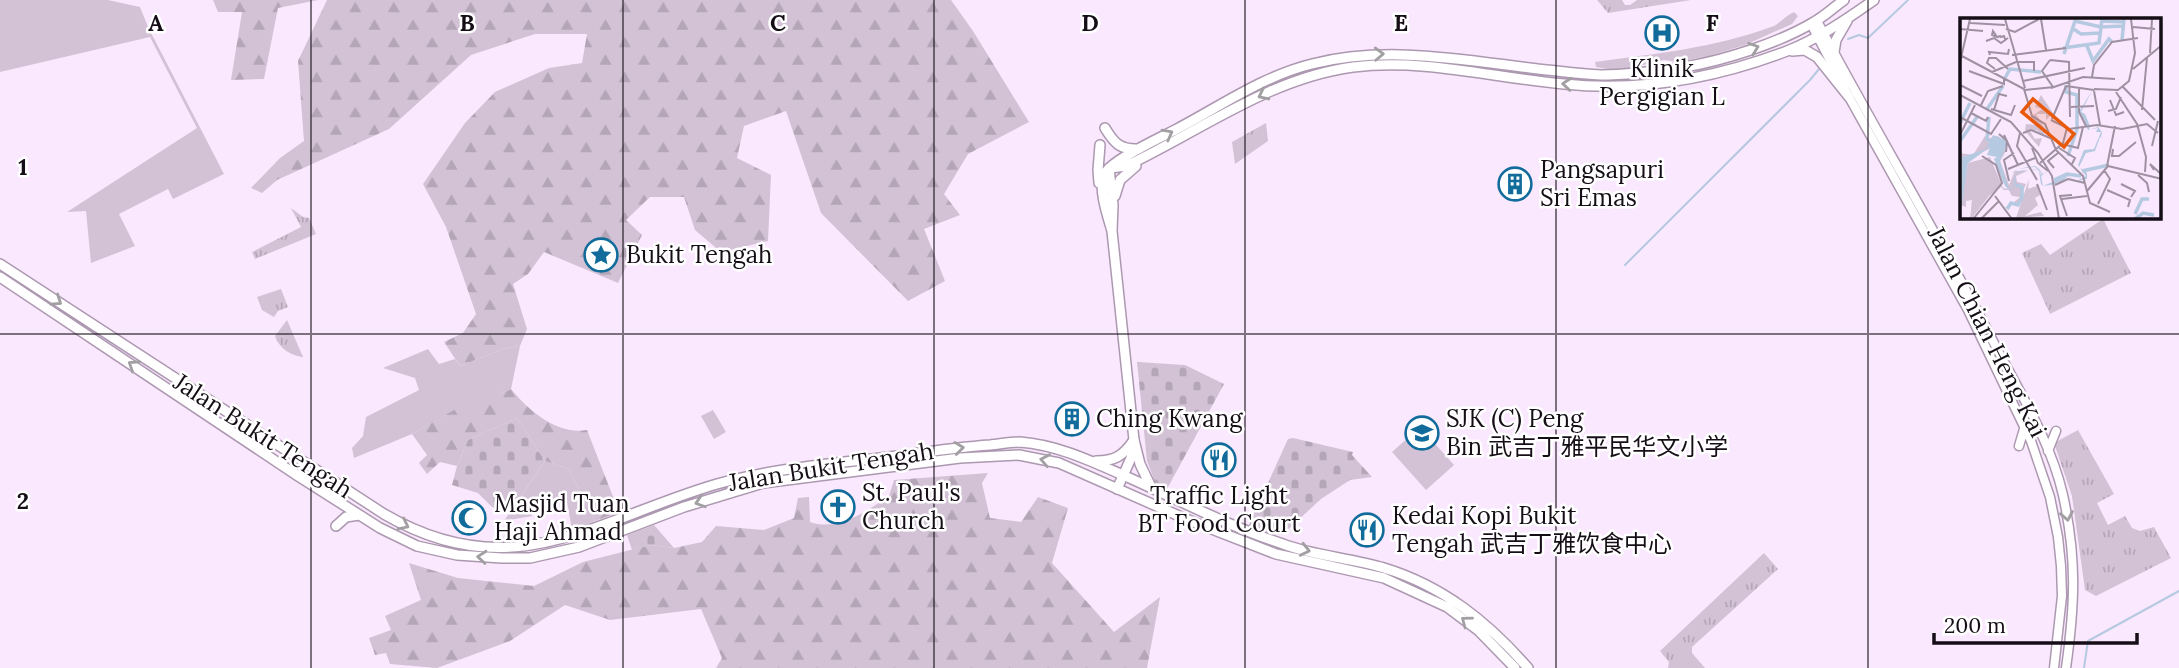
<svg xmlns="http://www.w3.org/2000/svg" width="2179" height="668" font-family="Lora,'Noto Sans SC',serif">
  <defs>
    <pattern id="forest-firs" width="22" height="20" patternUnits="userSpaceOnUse" patternTransform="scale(1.75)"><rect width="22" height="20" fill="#d3c2d6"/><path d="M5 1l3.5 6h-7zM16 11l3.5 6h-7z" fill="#b4a6b7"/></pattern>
    <pattern id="cemetery-stones" width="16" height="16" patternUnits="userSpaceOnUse" patternTransform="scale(1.75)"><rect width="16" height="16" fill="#d3c2d6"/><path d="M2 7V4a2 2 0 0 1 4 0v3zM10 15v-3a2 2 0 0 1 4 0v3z" fill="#b4a6b7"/></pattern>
    <pattern id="park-tufts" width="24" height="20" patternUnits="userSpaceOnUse" patternTransform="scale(1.75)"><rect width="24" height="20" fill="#d3c2d6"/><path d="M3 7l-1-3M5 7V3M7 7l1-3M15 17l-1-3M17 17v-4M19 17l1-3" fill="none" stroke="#b4a6b7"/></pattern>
  </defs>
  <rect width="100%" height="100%" fill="#fae8fe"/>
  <path fill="#d3c2d6" d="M0,0H108L140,7L148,27L224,174L173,199L168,189L119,214L135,246L91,263L86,211L67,212L197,128L150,37L0,72Z
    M1794,12L1798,16L1792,24L1745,45L1709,56L1677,62L1664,60L1618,71L1596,67L1595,62C1654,54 1714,48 1771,27C1780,24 1785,16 1794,12Z
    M520,346L511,389L500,394L496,387L412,434L354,458L352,448L363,436L366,417L419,390L415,378L383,368L428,349L439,364L455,359L460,366L506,348Z
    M713,410L726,432L714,439L701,416Z
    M1420,427L1454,465L1426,490L1392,452Z
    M545,461L569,469L595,521L572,530L566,496L532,504V516L504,521Z"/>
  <path fill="url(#forest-firs)" d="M213,0H318L278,8L264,79L231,80L242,12H218Z
    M327,0H951L973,31L1029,122L968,154L944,194L960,215L924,229L945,281L908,301L821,213L786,111L744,126L737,158L771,175L768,241L721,252L695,230L684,197H650L626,220L642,235L618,283L544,252L528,274L513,284L527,329L520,346L506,348L460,366L444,342L463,333L476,314L446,227L423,184L465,123L495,92L549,68L582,63L587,34H535L471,55L389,129L277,180L262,193L251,188L280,158L304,141L298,61Z
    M496,386L500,394L511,389C529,411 557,435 587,430L619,512L595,521L569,469L545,461L517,418L468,440L457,466L440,462L427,474L419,463L427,455L412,434Z
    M988,473L982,483L990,518L1021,522L1038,497L1068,508L1052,563L1114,632L1160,597L1147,668H716L722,658L701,609L610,620L565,605L510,641L437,668L390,664L386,653L375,655L369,638L391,630L385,616L421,600L409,563L458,578L534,586L583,562L650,545L674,548L702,542L716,526L764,530L794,518L798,498L809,497L810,522C839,532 866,511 889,496L894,480Z"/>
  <path fill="url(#cemetery-stones)" d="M1137,362L1185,365L1224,384L1167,489L1155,482L1147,461Z
    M517,418L545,461L510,512L492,507L478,493L452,485L457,466L468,440Z
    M1293,438L1353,452L1352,455L1372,477L1350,480L1321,499L1282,535L1262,533L1248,527L1288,439Z
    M654,525L674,548L650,545L632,550L627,535Z"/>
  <path fill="url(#park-tufts)" d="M1597,0H1622L1625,5H1630L1637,0H1691L1608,13Z
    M1266,123L1268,141L1235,164L1232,142Z
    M291,208L303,217L309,218L316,234L255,259L252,252L301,227Z
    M2103,219L2131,273L2050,314L2022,253L2041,244L2050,255Z
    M281,289L288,307L278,311L274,317L262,310L257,297Z
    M287,320L303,357C291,356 279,348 275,336Z
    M2078,430L2114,494L2097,503L2108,525L2125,516L2132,528L2140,531L2154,527L2171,558L2096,596L2085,590L2072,496L2054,443Z
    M1764,553L1778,569L1692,647V653L1705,668H1668L1669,662L1660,651Z"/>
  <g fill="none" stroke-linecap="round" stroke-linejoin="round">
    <path stroke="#b5c9e1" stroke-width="2" d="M1848,39L1859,35L1868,38L1908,0
      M1625,265L1810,80L1819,69
      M2084,668L2088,641L2179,591"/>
    <defs>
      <path id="secondary" d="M1817,21C1875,130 1939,236 1995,345C2020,393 2051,442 2063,495C2077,559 2075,604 2066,668
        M1811,24L1849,97L1968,310L2031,441L2050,497L2058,537L2061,566L2062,596L2054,668
        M2019,446L2024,429
        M2048,451L2056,431"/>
      <path id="primary" d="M1792,51L1805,50L1817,57L1849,97
        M1834,52L1836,40L1847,21
        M1105,128C1114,143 1120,150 1139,149
        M1109,168L1113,205L1112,231L1134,440L1131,458L1117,489
        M1111,168L1126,166C1200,131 1270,78 1353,67C1424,58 1494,78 1564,84C1640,92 1716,78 1787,51C1818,39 1847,19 1874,0
        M1099,183L1098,170L1100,145
        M1115,196L1120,180L1136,166
        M1112,231C1108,217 1098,189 1104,175C1109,161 1160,138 1175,130C1219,107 1263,76 1312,64C1387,45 1463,60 1538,69C1559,71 1580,74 1601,75C1628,75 1658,71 1685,67C1725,60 1779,43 1814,22C1825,16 1834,7 1844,0"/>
      <path id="trunk" d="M0,264L384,514C513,589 594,520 717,484C778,467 842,463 905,455C933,451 961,447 990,445C1000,444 1011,442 1020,442C1058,445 1091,461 1125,476C1177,499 1228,526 1283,544C1315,556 1351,558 1384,568C1443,586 1488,622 1528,668
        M0,277L298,476L380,528L417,546L457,555L502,558H530L579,547L684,507L763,483L960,458L1019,455L1059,463L1186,519L1276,554L1384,578L1447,607L1479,631L1515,668
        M1134,440L1140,464L1151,487
        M1096,461C1115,461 1123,456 1134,440
        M336,526L346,517L359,515"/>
    </defs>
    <use href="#secondary" stroke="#ad98b1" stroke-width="11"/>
    <use href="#primary" stroke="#ad98b1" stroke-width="12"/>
    <use href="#trunk" stroke="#ad98b1" stroke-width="12"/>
    <use href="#secondary" stroke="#fff" stroke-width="8"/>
    <use href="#primary" stroke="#fff" stroke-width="9"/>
    <use href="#trunk" stroke="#fff" stroke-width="9"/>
  </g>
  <defs><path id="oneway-chevron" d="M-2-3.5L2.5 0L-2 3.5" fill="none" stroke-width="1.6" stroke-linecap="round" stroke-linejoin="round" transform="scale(1.75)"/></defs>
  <g stroke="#a29fa2">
    <use href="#oneway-chevron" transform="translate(1754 48) rotate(-20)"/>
    <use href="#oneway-chevron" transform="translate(1379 54) rotate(-2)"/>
    <use href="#oneway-chevron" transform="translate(1567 84) rotate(-175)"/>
    <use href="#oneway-chevron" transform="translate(1263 95) rotate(154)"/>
    <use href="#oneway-chevron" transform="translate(1168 134) rotate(-28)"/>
    <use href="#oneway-chevron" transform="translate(57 301) rotate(34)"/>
    <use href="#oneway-chevron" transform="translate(133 365) rotate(-147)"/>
    <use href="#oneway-chevron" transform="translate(959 448) rotate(-7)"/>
    <use href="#oneway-chevron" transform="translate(1045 460) rotate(-169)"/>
    <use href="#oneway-chevron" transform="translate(700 502) rotate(162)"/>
    <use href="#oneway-chevron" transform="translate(2067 516) rotate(80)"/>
    <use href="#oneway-chevron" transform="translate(404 525) rotate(26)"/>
    <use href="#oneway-chevron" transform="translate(1305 550) rotate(13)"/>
    <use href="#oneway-chevron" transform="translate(482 557) rotate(-175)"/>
    <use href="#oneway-chevron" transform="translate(1466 621) rotate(-143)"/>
  </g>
  <path fill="none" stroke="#160e17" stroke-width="2" stroke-opacity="0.55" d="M311,0V668M623,0V668M934,0V668M1245,0V668M1556,0V668M1868,0V668M0,334H2179"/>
  <defs>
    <symbol id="hospital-ring" viewBox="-11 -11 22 22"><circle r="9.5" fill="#fff" stroke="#116c9b" stroke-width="1.5"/><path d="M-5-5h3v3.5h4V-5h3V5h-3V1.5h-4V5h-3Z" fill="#116c9b"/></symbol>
    <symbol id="building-ring" viewBox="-11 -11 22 22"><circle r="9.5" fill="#fff" stroke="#116c9b" stroke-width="1.5"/><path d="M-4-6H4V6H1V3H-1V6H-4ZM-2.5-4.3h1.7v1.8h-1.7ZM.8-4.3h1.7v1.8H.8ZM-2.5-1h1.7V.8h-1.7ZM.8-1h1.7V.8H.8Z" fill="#116c9b"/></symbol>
    <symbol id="sight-ring" viewBox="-11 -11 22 22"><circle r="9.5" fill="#fff" stroke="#116c9b" stroke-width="1.5"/><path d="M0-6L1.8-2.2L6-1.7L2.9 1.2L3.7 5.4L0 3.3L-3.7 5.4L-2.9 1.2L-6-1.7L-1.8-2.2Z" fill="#116c9b"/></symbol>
    <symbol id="school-ring" viewBox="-11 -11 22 22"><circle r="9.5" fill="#fff" stroke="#116c9b" stroke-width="1.5"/><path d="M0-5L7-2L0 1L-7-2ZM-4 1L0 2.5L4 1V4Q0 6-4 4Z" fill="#116c9b"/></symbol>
    <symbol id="restaurant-ring" viewBox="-11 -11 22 22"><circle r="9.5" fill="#fff" stroke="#116c9b" stroke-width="1.5"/><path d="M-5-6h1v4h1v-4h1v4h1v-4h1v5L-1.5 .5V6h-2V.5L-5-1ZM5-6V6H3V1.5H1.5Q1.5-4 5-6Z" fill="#116c9b"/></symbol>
    <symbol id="church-ring" viewBox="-11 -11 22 22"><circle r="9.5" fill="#fff" stroke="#116c9b" stroke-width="1.5"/><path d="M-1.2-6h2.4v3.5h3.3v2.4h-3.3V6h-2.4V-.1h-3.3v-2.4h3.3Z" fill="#116c9b"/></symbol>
    <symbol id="mosque-ring" viewBox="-11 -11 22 22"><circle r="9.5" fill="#fff" stroke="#116c9b" stroke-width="1.5"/><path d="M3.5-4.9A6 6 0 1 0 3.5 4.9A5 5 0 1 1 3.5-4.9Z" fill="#116c9b"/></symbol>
  </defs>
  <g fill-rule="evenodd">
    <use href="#hospital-ring" x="1643" y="14" width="38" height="38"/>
    <use href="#building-ring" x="1496" y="165" width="38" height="38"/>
    <use href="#sight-ring" x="582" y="236" width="38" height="38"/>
    <use href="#building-ring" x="1053" y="400" width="38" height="38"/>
    <use href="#school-ring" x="1403" y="414" width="38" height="38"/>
    <use href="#restaurant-ring" x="1200" y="441" width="38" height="38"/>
    <use href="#church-ring" x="819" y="488" width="38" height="38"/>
    <use href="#mosque-ring" x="450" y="499" width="38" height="38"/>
    <use href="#restaurant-ring" x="1348" y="511" width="38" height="38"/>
  </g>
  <g text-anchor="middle" stroke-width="5" stroke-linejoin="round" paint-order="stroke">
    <g font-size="24" fill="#160e17" stroke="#fff" text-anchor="start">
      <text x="1662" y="77" text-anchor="middle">Klinik<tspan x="1662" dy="28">Pergigian L</tspan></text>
      <text x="1540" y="178">Pangsapuri<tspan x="1540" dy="28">Sri Emas</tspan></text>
      <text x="626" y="263">Bukit Tengah</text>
      <text x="1096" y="427">Ching Kwang</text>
      <text x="1446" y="427">SJK (C) Peng<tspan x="1446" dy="28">Bin 武吉丁雅平民华文小学</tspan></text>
      <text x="862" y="501">St. Paul's<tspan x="862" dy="28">Church</tspan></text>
      <text x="1219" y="504" text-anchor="middle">Traffic Light<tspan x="1219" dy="28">BT Food Court</tspan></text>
      <text x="494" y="512">Masjid Tuan<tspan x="494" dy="28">Haji Ahmad</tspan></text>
      <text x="1392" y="524">Kedai Kopi Bukit<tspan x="1392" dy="28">Tengah 武吉丁雅饮食中心</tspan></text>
    </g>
    <g font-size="24" fill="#160e17" stroke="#fff">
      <text transform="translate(1987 332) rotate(63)" y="8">Jalan Chian Heng Kai</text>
      <text transform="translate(263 436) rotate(33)" y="8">Jalan Bukit Tengah</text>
      <text transform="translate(831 467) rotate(-9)" y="8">Jalan Bukit Tengah</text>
    </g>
  </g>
  <g transform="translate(1960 18)">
    <rect width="201" height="201" fill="#fae8fe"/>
    <path d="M81,77L93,95L86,102V96H76L85,111L84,118L76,112L70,113L75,121L82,120L79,129L65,113L66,106L76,107L69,100L82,91L75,89ZM30,139L43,170L52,172L51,177L50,172H44L41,169L29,178L13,199L10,201L12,182L6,183V189L1,187L8,145ZM69,161L68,171L79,167L80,177L75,180L78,187L65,198L81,194L84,198L56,200Z" fill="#d3c2d6"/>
    <path d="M30,117L26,121L38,118L45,124V135L40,143L49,167L55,153H67L56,158L57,164L66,166L57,187L53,185L60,179L52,178L36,148L44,124L34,120L29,131L14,138L0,140V135L13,137L25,118Z" fill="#d3c2d6"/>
    <path d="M133,71L121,94L125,96L130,108L129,112L138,109L142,114L141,119L152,121L140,119L135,133L126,135L119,149L127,155V161L117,163L108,158L103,163L96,165L97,166L83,168L81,166L79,153L72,151L56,155L55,157L56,164L54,169L53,171L49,172L46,169L44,166L34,141L37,139L27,137L30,129L8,145L0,201V140L26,131L33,117L48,123L40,143L49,171L53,170L55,156L56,155L59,153L74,151L79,153L81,157L82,156L75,149L58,151L53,155L51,167L53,154L58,151L68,149L75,148L78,150L83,156L88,153L81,158L83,168L107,158L117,163L126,158L118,147L124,132L134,131L141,114H136L138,110L128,112L119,94Z" fill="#b5c9e1"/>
    <path fill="none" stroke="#b5c9e1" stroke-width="3.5" d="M142,3L164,4M141,9L163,8M112,10L121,16L140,15M162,22L164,1M127,28L133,43L149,21L152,24M103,30L139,25L142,1M104,36L115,3L141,9M45,60L50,51L81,54M106,67V74L117,77V111L108,138M27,91L43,68M29,99L27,121L31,124M0,105L10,85M0,123L17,99M122,153L149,147M94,162L107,156L121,158M47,191L51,185L58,187L62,179V169L56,167M175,196L182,181H189M175,201L183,195L194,197"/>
    <path fill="none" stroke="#9f91a2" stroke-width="2" d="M45,1L65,70M81,1L86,32M10,5L45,7M173,9L195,11M0,11L23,13M46,11L55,14L79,1M37,19L33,13L32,17L37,19H38L40,18L41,19L44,18L45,21M26,23L34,20L41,25L48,20M190,35L192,1M0,37L64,71L72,98L85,106L96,132L123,158L130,185L150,194M30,37L29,34L48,36L49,31M52,37L106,30M90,42L109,44L110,99M90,42L82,53L93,69M0,44L10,1M35,51L27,45L29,40H36L48,51M173,51L202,27M9,53L44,66V61M32,54L56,44H74V53M132,59L134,47L152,24L178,20M63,63L125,50M0,67L22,78M106,68L134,72M163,69L195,102M91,70L123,59L155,61M119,71V94L126,108M134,71L158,72L169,63L175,35L171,1M65,72L94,69M134,73L140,107M156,74L177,106L186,139L185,154M0,77L51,104L78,135L92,158L99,201M150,82L156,97L164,94M21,87L28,73L43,68M111,89L134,88M31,91L51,97L55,87M34,92L39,76L47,78M182,92L187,40M148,93L156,91L161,79M11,95L26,103L28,99M0,99L31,116L41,101M92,101L106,68M91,102L109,111L137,107L162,111L187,106L198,115M60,115L57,128L77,162M63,115L71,112L90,120M39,116L47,123L46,134M0,117L15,87M44,117L58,147M102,126L118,130L123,109M192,128L198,103M72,130L78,145L88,153M99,130L115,140L112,146M153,131L152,138H159L176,124M80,145L103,125L107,110M147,148L155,108M148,148L202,161M94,150L88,143L98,135M48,151L75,140M194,152L190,146L201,156M178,157L187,165L189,174M49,163L44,142L54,135M77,166L87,192M161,166L175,173L171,179M95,167L108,161L125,165M147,172L170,182L168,189M127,173L148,148M35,178L52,201M102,181L127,178M138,186L150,161L144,152M107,198L100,178L112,177M14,200L42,165L36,147L22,138M21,201L39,183"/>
    <path fill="#e8590c" fill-opacity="0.15" stroke="#e8590c" stroke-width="3.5" d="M73,81L114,116L104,129L62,94Z"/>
    <rect width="201" height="201" fill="none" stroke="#160e17" stroke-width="3.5"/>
  </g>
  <g font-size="23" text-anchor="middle" font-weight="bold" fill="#160e17" stroke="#fff" stroke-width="5" stroke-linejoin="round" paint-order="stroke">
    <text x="156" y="31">A</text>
    <text x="467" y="31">B</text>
    <text x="778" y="31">C</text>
    <text x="1090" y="31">D</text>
    <text x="1401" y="31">E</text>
    <text x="1712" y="31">F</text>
    <text x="23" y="175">1</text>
    <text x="23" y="509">2</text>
  </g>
  <path d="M1934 633v10h203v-10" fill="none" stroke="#160e17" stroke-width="3.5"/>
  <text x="1944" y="633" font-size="21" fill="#160e17" stroke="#ffffff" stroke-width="5" paint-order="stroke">200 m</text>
</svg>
